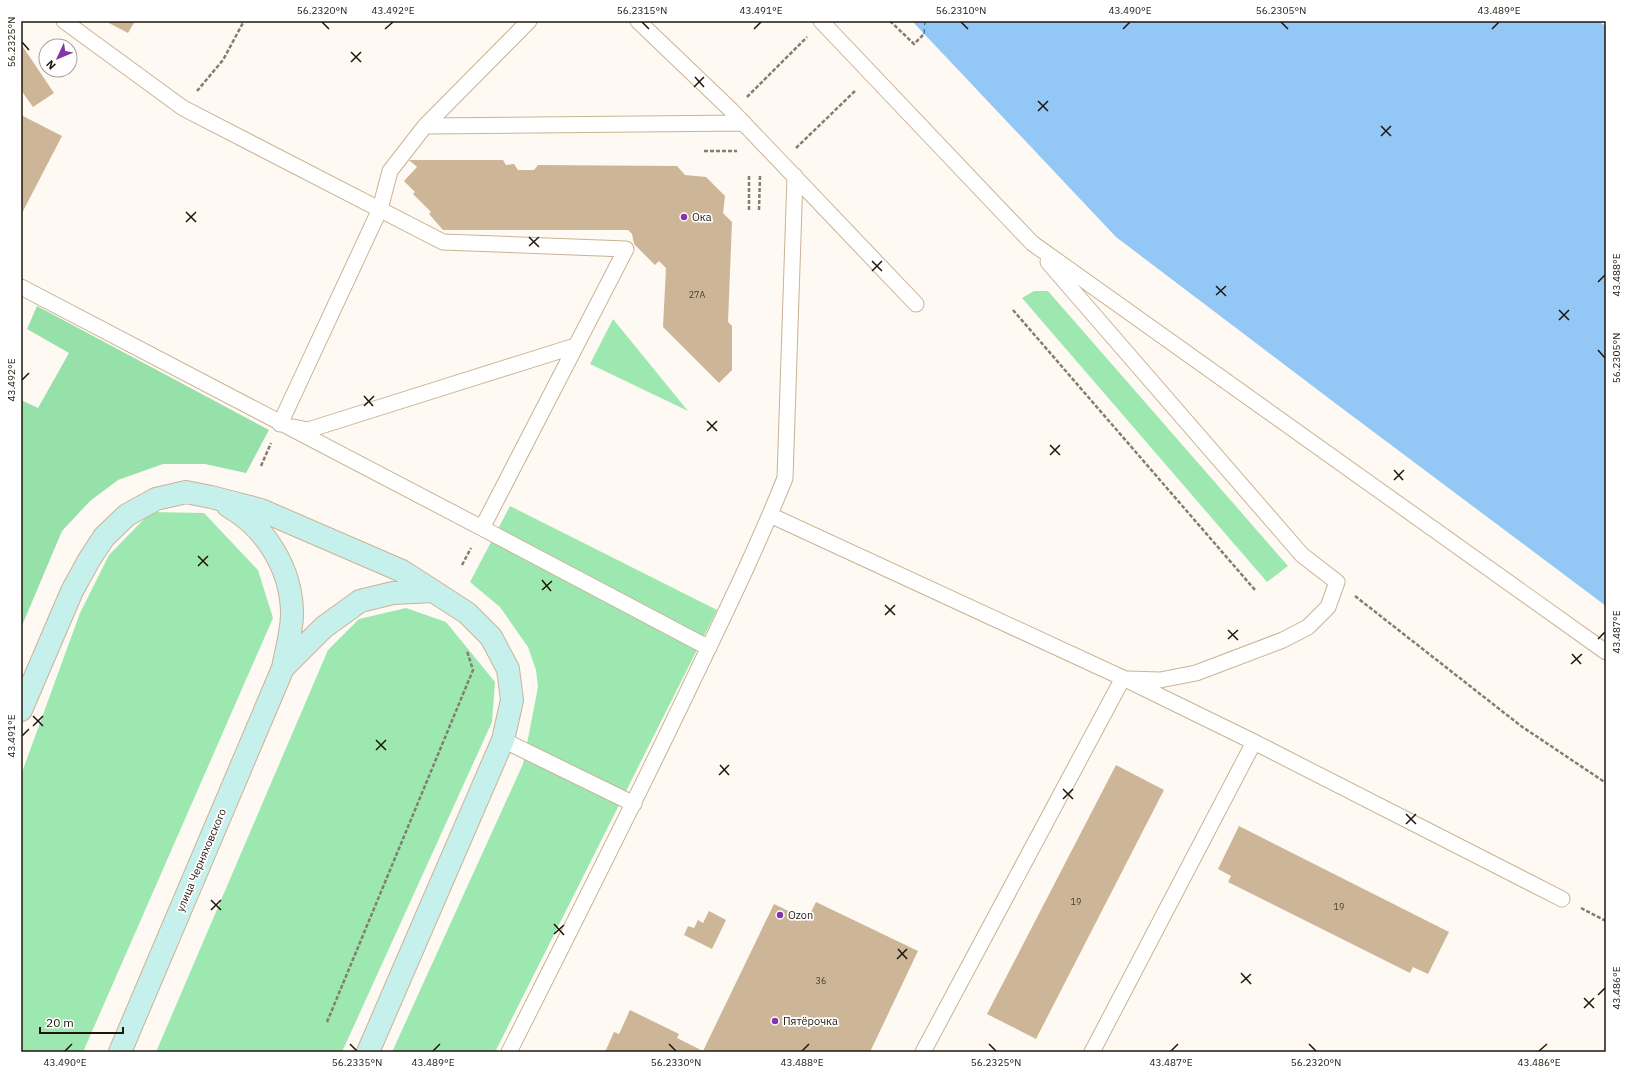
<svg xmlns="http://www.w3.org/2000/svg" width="1627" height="1073" font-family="'IBM Plex Sans',sans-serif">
  <rect width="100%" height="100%" fill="#fef9f3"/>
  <path fill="#9de8b0" d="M1034,291H1048L1288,566L1267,582L1022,298Z
    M613,319L688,411L590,364Z
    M510,506L717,610L495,1052H392L523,764L538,687L536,670L528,647L500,607L470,582Z
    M151,512L204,513L258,570L273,618L83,1052H21V775L80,613L109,555Z
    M406,608L446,622L495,682L492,722L342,1052H156L328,650L359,619Z"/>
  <path fill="#96e0a9" d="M37,306L269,430L246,473L205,464H163L118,480L90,501L62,531L21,628V400L38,408L69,353L27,329Z"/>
  <path fill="#93c8f6" d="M912,21H1598L1606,26V606L1331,400L1116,237Z"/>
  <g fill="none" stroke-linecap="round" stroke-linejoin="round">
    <path stroke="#0d5c90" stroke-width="1" stroke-dasharray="5 4" stroke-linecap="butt" d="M924,34L925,21"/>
  </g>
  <path fill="#cdb698" d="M105,21H135L128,33Z
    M21,44L54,93L33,107L21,90Z
    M21,115L62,136L21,215Z
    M409,160H503L506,165L514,164L518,170H534L538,165L677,166L685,175L706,177L725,196L723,213L732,222L728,322L732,326V370L719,383L663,327L666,268L659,261L655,265L634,244L632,234L628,230H443L429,214L431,212L413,194L415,192L404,181L417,167Z
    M1116,765L1164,790L1036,1039L987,1014Z
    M1239,826L1449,932L1428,974L1413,967L1410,973L1228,882L1231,876L1218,869Z
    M816,902L918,951L870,1052H605L614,1032L619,1034L630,1010L679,1034L677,1038L703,1051L774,904L807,920Z
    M709,911L726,920L712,949L684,935L688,926L694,928L698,920L703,923Z"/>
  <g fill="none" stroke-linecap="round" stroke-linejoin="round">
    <defs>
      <path id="lane" d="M64,21L183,108L443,242L626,249L482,528L709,648
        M638,21L732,111L916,304
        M821,21L1032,243L1606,652
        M425,126L744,123
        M1048,262L1302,555L1337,582L1328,607L1308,627L1283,640L1196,673L1160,680L1128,679
        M21,287L482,528
        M280,424L380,209L390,171L425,126L529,21
        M293,427L308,430L575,346
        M770,515L1123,678L1254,742L1562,899
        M503,740L634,804
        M509,1052C568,935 627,818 684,699C719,626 755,553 785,478L795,176
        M923,1052L1123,678
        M1092,1052L1254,742"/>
      <path id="secondary" d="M283,668L324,627L360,601L393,593L433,591
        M21,710L72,591L89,560L104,537L127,515L156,499L186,492L211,497L261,510L402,571L467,613L491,637L508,669L512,700L503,740L368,1052
        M120,1052L283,668C286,651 292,631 292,614C292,570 266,527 228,506"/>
    </defs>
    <use href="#lane" stroke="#cab395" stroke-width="17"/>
    <use href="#secondary" stroke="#cab395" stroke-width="24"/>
    <path stroke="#847d74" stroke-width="2.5" stroke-dasharray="4 2" stroke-linecap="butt" d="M890,21L914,44L924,34
      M197,91L223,60L244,21
      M747,97L807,37
      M796,148L856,90
      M704,151H737
      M749,210V176
      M759,210L760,176
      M1013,310L1255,590
      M261,466L271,443
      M462,565L471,548
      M1355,596L1521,726L1606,783
      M1581,908L1606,921
      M327,1022L473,670L467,651"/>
    <use href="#lane" stroke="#fff" stroke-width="15"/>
    <use href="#secondary" stroke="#c6f0eb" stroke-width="22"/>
  </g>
  <path fill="none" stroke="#1e160b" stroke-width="1.5" d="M322,22L329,29M642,22L649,29M961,22L968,29M1281,22L1288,29M385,29L393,22M754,29L761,22M1123,29L1130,22M1492,29L1499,22M22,42L29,50M351,52L361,62M351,62L361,52M695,77L704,87M694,87L704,77M1038,101L1048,111M1038,111L1048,101M1381,126L1391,136M1381,136L1391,126M186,212L196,222M186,222L196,212M529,237L539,247M529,246L539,237M872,261L882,271M872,271L882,261M1598,282L1605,275M1216,286L1226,296M1216,295L1226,286M1559,310L1569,320M1559,320L1569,310M1598,350L1605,358M22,380L29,373M364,396L373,406M364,406L374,396M707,421L717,431M707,431L717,421M1050,445L1060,455M1050,455L1060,445M1394,470L1403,480M1394,480L1404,470M198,556L208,566M198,566L208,556M542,580L551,591M542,590L552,581M885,605L895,615M885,615L895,605M1228,630L1238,640M1228,639L1238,630M1598,639L1605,632M1572,654L1581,664M1571,664L1582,654M33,716L43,726M33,726L43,716M22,736L29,729M376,740L386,750M376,750L386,740M720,765L729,775M719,775L729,765M1063,789L1073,799M1063,799L1073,789M1406,814L1416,824M1406,824L1416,814M211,900L221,910M211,910L221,900M554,924L564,935M554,934L564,925M898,949L907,959M897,959L907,949M1241,973L1251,984M1241,983L1251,974M1598,995L1605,988M1584,998L1594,1008M1584,1008L1594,998M350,1044L357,1051M669,1044L676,1051M989,1044L996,1051M1309,1044L1316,1051M65,1051L72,1044M433,1051L440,1044M802,1051L809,1044M1171,1051L1178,1044M1539,1051L1547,1044"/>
  <g fill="#8436a6" stroke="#fff" stroke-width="1.5">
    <circle cx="684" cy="217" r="4"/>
    <circle cx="780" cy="915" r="4"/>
    <circle cx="775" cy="1021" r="4"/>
  </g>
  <g text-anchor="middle" stroke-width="3.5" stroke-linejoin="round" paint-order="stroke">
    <g font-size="9" fill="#4a3e2e">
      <text x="697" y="298">27А</text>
      <text x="1076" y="905">19</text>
      <text x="1339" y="910">19</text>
      <text x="821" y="984">36</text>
    </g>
    <g font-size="11" fill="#1e160b" stroke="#fff" text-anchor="start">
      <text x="692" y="221">Ока</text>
      <text x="788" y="919">Ozon</text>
      <text x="783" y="1025">Пятёрочка</text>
    </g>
    <g font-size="11" fill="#1e160b" stroke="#fff">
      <text transform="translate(201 860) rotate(-67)" y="4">улица Черняховского</text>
    </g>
  </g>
  <rect width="1627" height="1073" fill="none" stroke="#ffffff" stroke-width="44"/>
  <g transform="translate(58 58) rotate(226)"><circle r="19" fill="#ffffff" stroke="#a5a29d"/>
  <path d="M0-3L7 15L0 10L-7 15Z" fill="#8436a6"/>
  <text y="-6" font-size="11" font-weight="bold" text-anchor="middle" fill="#1e160b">N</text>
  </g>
  <path d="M40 1027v6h83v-6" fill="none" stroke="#1e160b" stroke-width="2"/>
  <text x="46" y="1027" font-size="12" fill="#1e160b" stroke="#ffffff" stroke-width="3" paint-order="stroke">20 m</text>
  <rect x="22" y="22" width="1583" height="1029" fill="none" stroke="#1e160b" stroke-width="1.5"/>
  <g font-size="10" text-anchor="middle" fill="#1e160b">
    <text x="322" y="14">56.2320°N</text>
    <text x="393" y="14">43.492°E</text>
    <text x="642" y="14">56.2315°N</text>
    <text x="761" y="14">43.491°E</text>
    <text x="961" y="14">56.2310°N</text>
    <text x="1130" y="14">43.490°E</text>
    <text x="1281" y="14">56.2305°N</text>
    <text x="1499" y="14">43.489°E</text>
    <text transform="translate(11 42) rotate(-90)" y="4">56.2325°N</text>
    <text transform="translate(1616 275) rotate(-90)" y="4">43.488°E</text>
    <text transform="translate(1616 358) rotate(-90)" y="4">56.2305°N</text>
    <text transform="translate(11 380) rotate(-90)" y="4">43.492°E</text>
    <text transform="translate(1616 632) rotate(-90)" y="4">43.487°E</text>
    <text transform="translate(11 736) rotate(-90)" y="4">43.491°E</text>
    <text transform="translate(1616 988) rotate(-90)" y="4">43.486°E</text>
    <text x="65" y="1066">43.490°E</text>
    <text x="357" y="1066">56.2335°N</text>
    <text x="433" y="1066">43.489°E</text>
    <text x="676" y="1066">56.2330°N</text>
    <text x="802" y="1066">43.488°E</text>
    <text x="996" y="1066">56.2325°N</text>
    <text x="1171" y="1066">43.487°E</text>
    <text x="1316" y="1066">56.2320°N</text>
    <text x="1539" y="1066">43.486°E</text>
  </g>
</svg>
